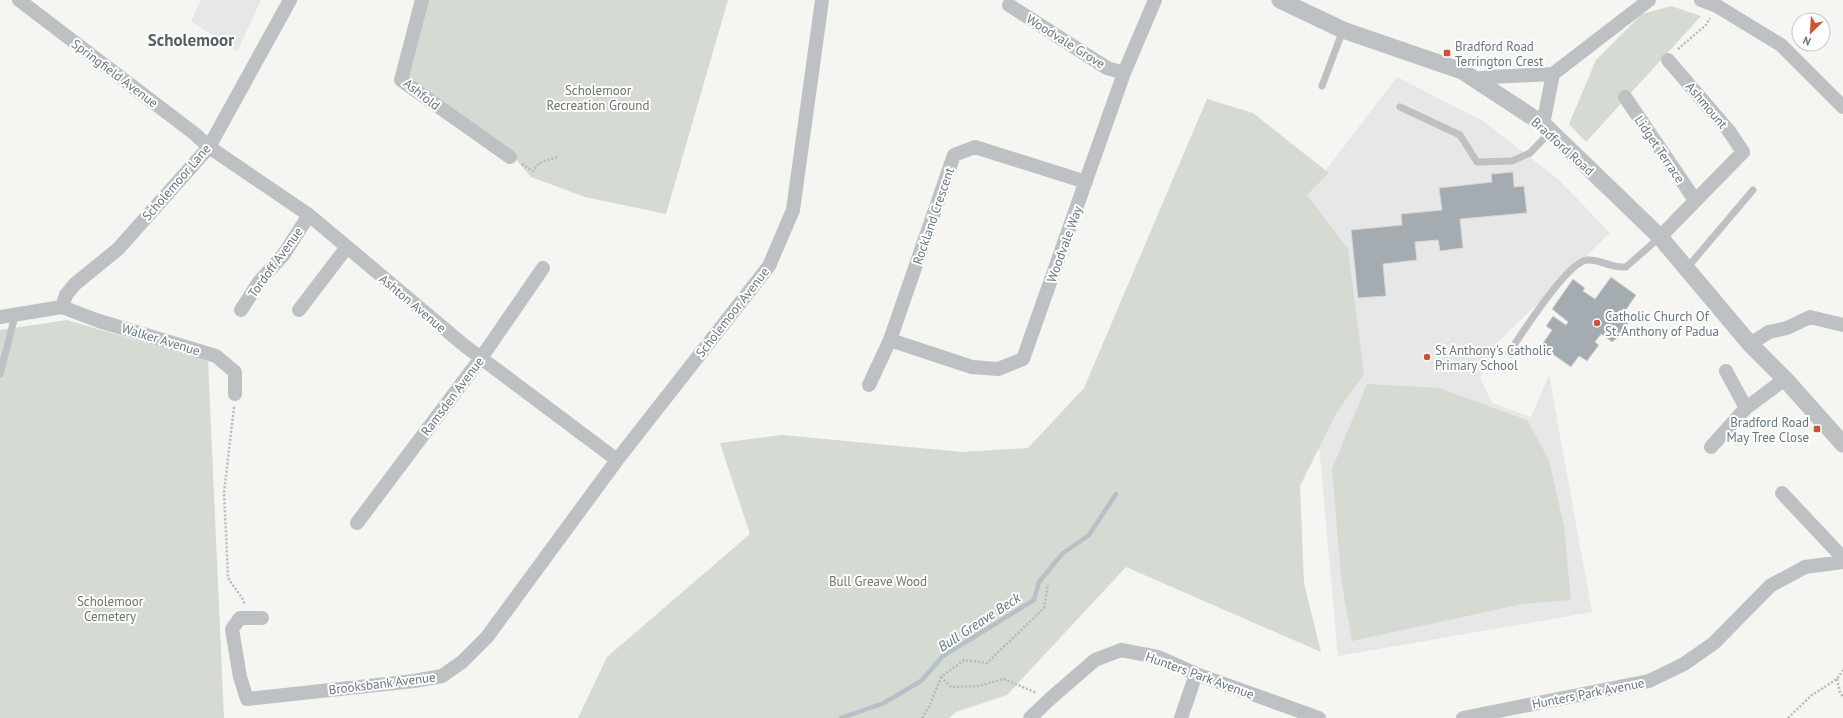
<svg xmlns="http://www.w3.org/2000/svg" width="1843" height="718" font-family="'PT Sans',sans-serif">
  <rect width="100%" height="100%" fill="#f5f5f2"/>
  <path fill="#e6e7e6" d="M201,0H261L237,52L191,21Z
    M1397,77L1483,121L1559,180L1610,233L1499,341L1480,378L1492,403L1531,417L1549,375L1592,612L1338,656L1317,423L1303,200Z"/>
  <path fill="#d5dad2" d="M425,0H728L666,214L585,197L531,177L513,156L404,77Z
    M1671,6L1701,16L1586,142L1569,124L1596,60L1642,14Z
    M1207,99L1253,113L1329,173L1307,195L1348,249L1364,374L1337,412L1300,486L1304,583L1321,652L1126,567L1007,695L956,712L949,718H578L607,657L750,534L720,443L782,435L962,452L1028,448L1084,388Z
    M67,320L208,361L224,718H0V330Z
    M1367,384L1439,388L1527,420L1549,460L1564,527L1571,600L1522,604L1352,641L1341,578L1332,469Z"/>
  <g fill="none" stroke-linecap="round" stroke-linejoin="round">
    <path stroke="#b5c1c4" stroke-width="4.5" d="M841,718L884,703L921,681L943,656L1034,600L1039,582L1062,554L1089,535L1116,494"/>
  </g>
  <path fill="#a5acb1" stroke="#d7d7d5" d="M1513,172L1514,187L1524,186L1527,213L1460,219L1463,248L1440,251L1438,240L1415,242L1417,260L1383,264L1386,296L1358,298L1351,230L1402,225L1401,214L1442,210L1439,188L1492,182L1491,174Z
    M1611,277L1636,295L1624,313L1630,317L1625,332L1612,342L1601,334L1595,342L1599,345L1587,361L1579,356L1571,367L1541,346L1552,330L1546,326L1553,316L1566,325L1568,322L1552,309L1573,279L1585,288L1583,291L1595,299Z"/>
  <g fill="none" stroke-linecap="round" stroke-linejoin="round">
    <path stroke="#b7babc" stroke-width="2.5" stroke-dasharray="2 2" stroke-linecap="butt" d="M1678,49L1706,25L1710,18
      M522,164L533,171L539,163L557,157
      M234,407L224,493L227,554L228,578L244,601V604
      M941,677L951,687L979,686L1004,679L1037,693
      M1837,679L1840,692L1843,697
      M922,718L930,705L941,677L964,660L987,663L1044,608L1048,584
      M1788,718L1812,695L1837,679L1843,670"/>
    <path stroke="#bdc1c4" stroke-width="7" d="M1322,86L1343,30
      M1400,107L1460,135L1477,162L1512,161L1530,153L1550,132
      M1687,268L1753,190
      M1509,352C1522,334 1567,262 1587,260C1599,259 1603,264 1614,266C1617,267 1622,267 1626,267L1660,237
      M0,374L15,316"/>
    <path stroke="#bdc1c4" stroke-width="14" d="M19,0L195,134L209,147L309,215L465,346L617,460
      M422,0L401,80L510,157
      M1701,0L1717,6L1781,45L1843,107
      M1009,5L1107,68L1124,73
      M1553,74L1649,0
      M1475,79L1491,77L1553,74L1543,124
      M1625,97L1695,200
      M1660,237L1743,152L1729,131L1668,60
      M62,307L66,295L75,284L118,249L209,147L290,0
      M62,307L99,321L216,356L235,372V394
      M241,310L259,282L284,254L309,215
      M299,310L347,247
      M0,317L62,307
      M890,340L972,367L998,369L1023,359L1124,73L1155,0
      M1750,344L1769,332L1787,328L1810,317L1843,325
      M1726,371L1746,408
      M869,385L890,340L954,155L975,147L1086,182
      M1711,447L1746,408L1785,379
      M1782,493L1843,558
      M357,523L481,358L543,268
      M262,618H240L232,629L240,677L247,699L414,681L442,676L462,662L487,637L617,460L769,266L793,210L822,0
      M1030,718L1051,698L1095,660L1121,650L1158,657L1196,674L1319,718
      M1181,718L1196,674
      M1463,718L1649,681L1684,664L1714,643L1770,586L1805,567L1843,562"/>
    <path stroke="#bdc1c4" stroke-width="17" d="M1280,0L1343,30L1462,71L1543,124L1660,237L1750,344L1785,379L1843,444"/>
  </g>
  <g fill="#d25036" stroke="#fff" stroke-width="1.5">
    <rect x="1443" y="49" width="8" height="8" rx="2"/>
    <circle cx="1597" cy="323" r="4"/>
    <circle cx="1427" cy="357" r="4"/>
    <rect x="1813" y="425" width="8" height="8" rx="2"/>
  </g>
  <g text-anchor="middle" stroke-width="4" stroke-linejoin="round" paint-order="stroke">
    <g font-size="13" fill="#677780" stroke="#fff">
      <text transform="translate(1066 41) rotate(32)" y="5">Woodvale Grove</text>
      <text transform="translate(115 73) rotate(37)" y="5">Springfield Avenue</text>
      <text transform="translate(422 94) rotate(38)" y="5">Ashfold</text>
      <text transform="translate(1707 105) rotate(50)" y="5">Ashmount</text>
      <text transform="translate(1563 146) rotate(42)" y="5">Bradford Road</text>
      <text transform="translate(1660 149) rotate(56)" y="5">Lidget Terrace</text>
      <text transform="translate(176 182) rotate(-49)" y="5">Scholemoor Lane</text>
      <text transform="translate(933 216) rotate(-71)" y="5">Rockland Crescent</text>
      <text transform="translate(1064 244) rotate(-70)" y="5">Woodvale Way</text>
      <text transform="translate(275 262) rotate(-54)" y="5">Tordoff Avenue</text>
      <text transform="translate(413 303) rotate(40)" y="5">Ashton Avenue</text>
      <text transform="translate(732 312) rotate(-52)" y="5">Scholemoor Avenue</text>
      <text transform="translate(161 339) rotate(17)" y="5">Walker Avenue</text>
      <text transform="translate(452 396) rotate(-53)" y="5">Ramsden Avenue</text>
      <text transform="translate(1200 675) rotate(20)" y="5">Hunters Park Avenue</text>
      <text transform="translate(382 683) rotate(-7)" y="5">Brooksbank Avenue</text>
      <text transform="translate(1588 693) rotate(-11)" y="5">Hunters Park Avenue</text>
    </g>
    <g font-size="13" fill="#677780" stroke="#fff" text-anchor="start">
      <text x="1455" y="51">Bradford Road<tspan x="1455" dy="15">Terrington Crest</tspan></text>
      <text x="1605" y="321">Catholic Church Of<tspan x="1605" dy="15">St. Anthony of Padua</tspan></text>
      <text x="1435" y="355">St Anthony's Catholic<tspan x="1435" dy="15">Primary School</tspan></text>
      <text x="1809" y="427" text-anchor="end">Bradford Road<tspan x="1809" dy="15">May Tree Close</tspan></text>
    </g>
    <g font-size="13" fill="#6a7865" stroke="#fff">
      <text x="598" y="95">Scholemoor<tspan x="598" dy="15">Recreation Ground</tspan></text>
      <text x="878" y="586">Bull Greave Wood</text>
      <text x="110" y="606">Scholemoor<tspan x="110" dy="15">Cemetery</tspan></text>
    </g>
    <g font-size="14" font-style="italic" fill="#63777d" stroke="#fff">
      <text transform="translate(979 622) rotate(-33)" y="5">Bull Greave Beck</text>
    </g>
    <g font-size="17" font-weight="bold" fill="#545f66" stroke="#fff">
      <text x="191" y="46">Scholemoor</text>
    </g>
  </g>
  <g transform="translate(1811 32) rotate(205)"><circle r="19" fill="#ffffff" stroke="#c2c9cc"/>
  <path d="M0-3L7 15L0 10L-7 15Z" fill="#d25036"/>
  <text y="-6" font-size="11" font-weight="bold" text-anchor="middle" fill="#677780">N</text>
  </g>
</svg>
